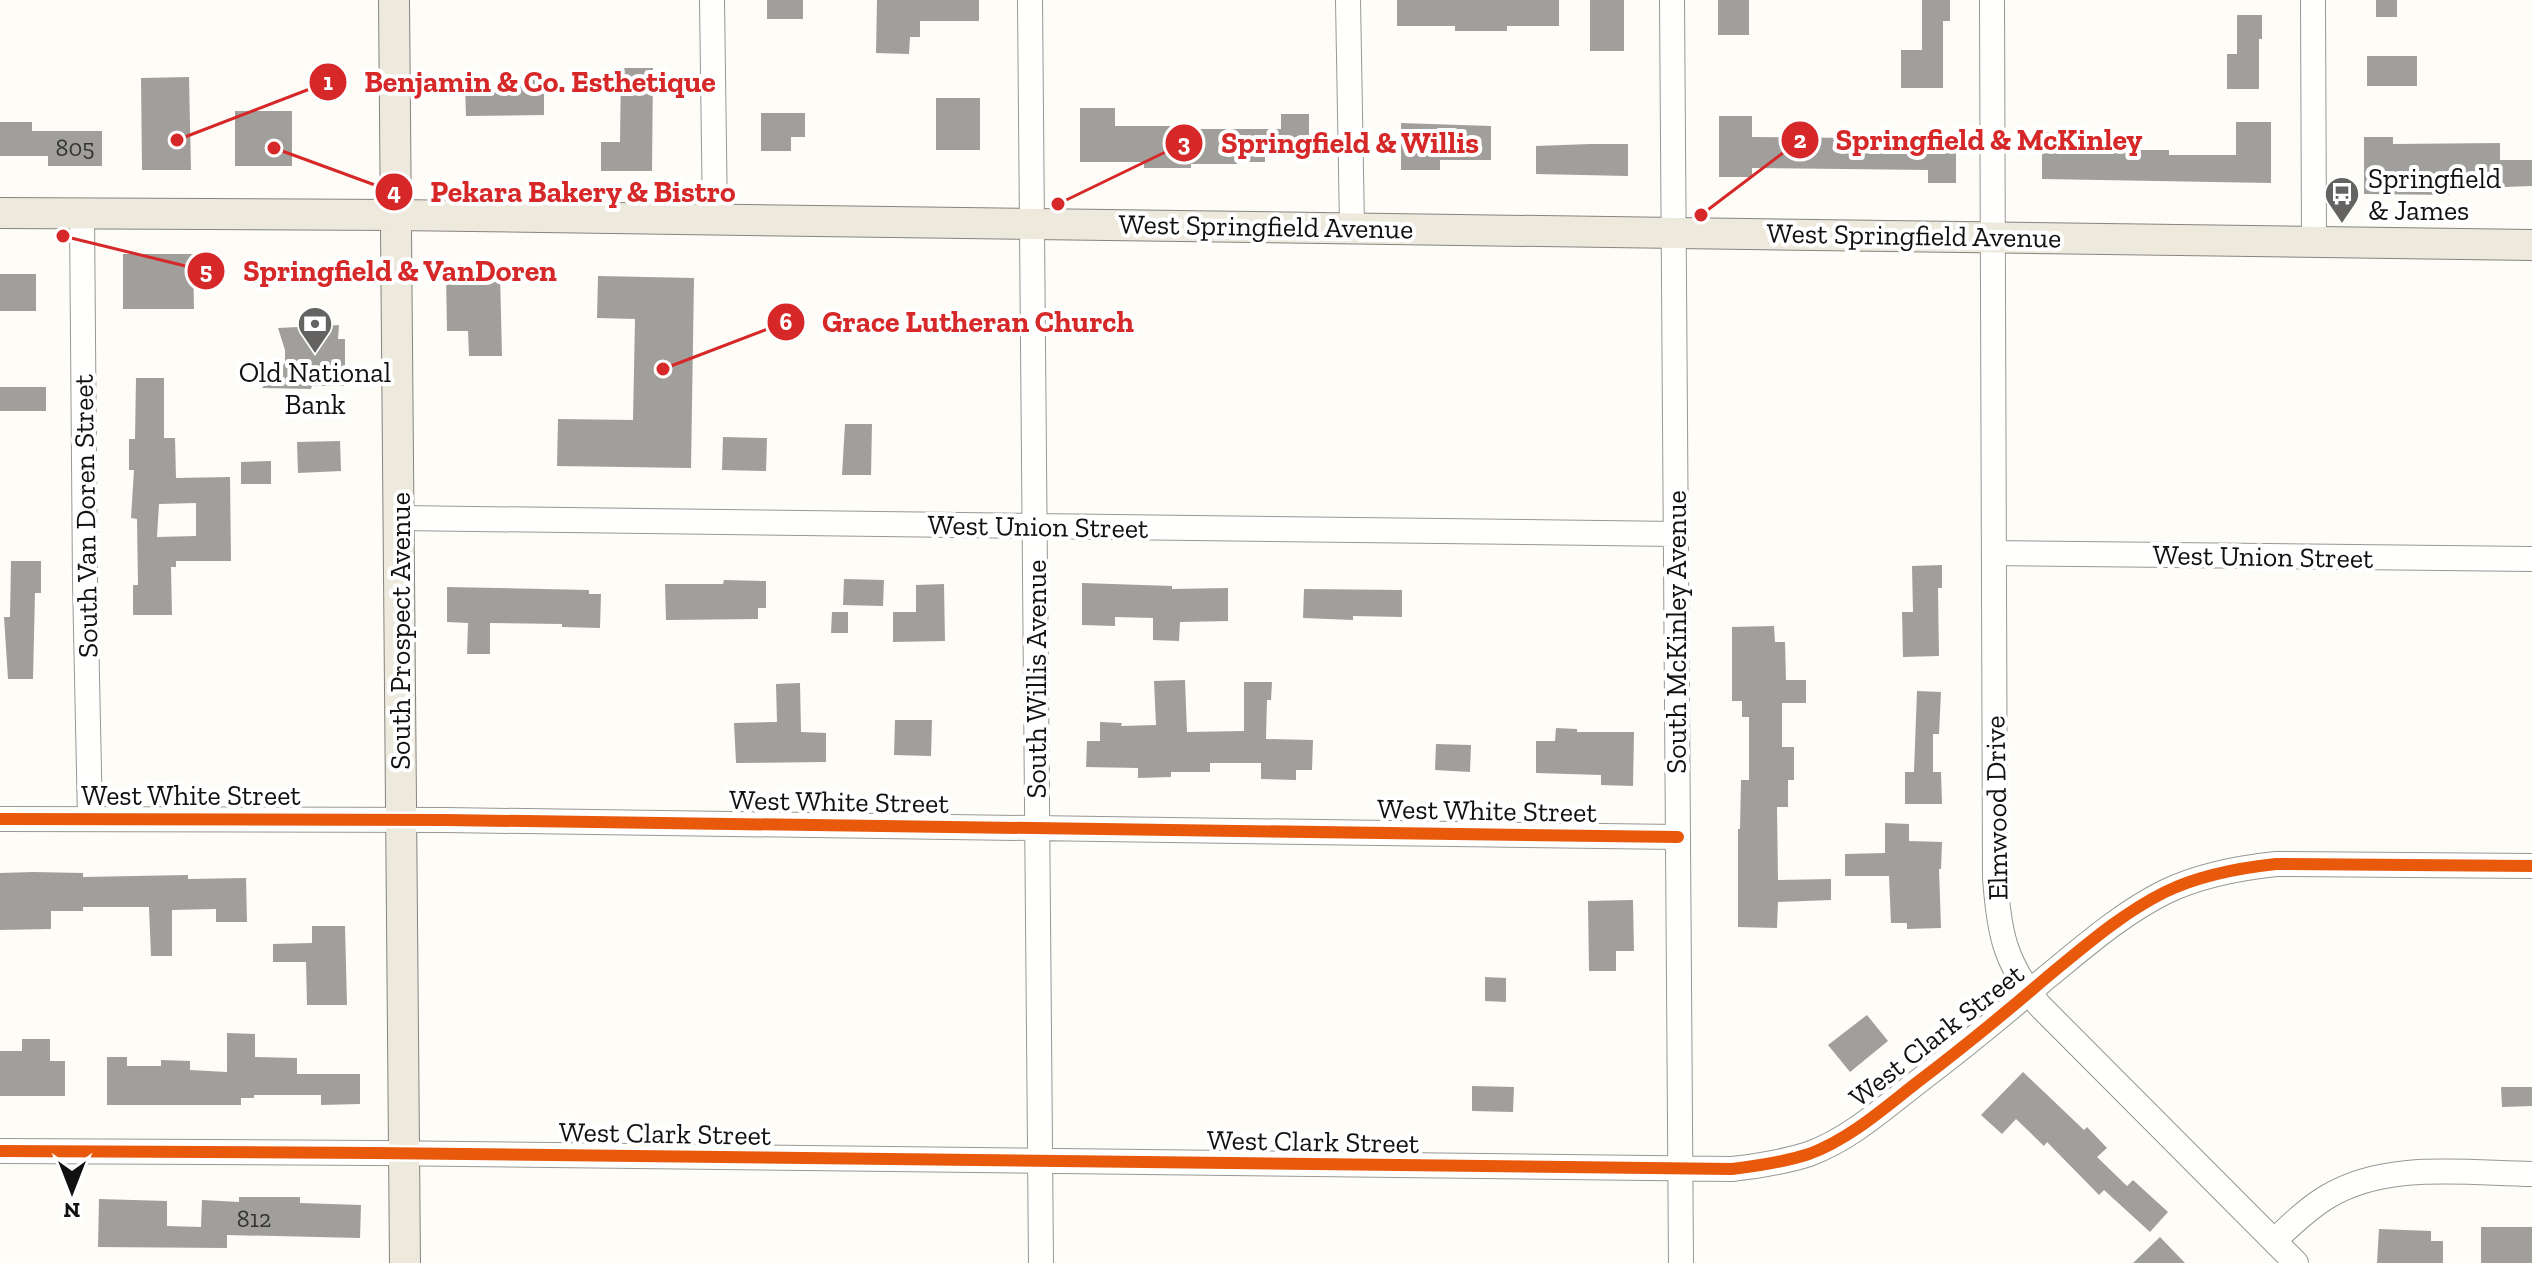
<svg xmlns="http://www.w3.org/2000/svg" width="2532" height="1263" font-family="'Zilla Slab',serif">
  <rect width="100%" height="100%" fill="#fdfcf7"/>
  <path fill="#a19f9c" fill-rule="evenodd" d="M767,0H803V19H767Z
    M877,0H979V21H920V37H910L909,54L876,53Z
    M1397,0H1559V26H1507V31H1455V26H1397Z
    M1590,0H1624V51H1590Z
    M1718,0H1749V35H1718Z
    M1922,0H1950V21H1943V88H1901V50H1922Z
    M2376,0H2397V17H2376Z
    M2237,15H2262V39H2259V89H2227V54H2237Z
    M2367,56H2417V86H2367Z
    M621,68H653L652,171H601V142H620Z
    M189,77L191,170H142L141,78Z
    M544,77V115L466,116L465,86L526,85V78Z
    M936,98H980V150H936Z
    M1080,108H1115V126H1175V129H1281V114H1309V144H1286V157H1265V162H1237V164H1191V168H1144V162H1080Z
    M235,111H292V166H235Z
    M761,113H805V137H791V151H761Z
    M1719,116H1752V137L1956,139V183H1928V170L1752,168V177H1719Z
    M0,122H32V131H102V166H48V156H0Z
    M2236,122H2271V183L2042,179V132H2072V150H2169V155H2236Z
    M1401,123L1491,126V160H1440V170H1401Z
    M2364,137H2393V144L2500,143V160H2532V186L2449,189V195L2364,194Z
    M1590,144H1628V176L1536,174V146Z
    M123,254H193L194,309H123Z
    M0,274H36V311H0Z
    M446,274H500L502,356H469L468,331H447Z
    M598,276L694,278L691,468L557,466L558,419L633,420L635,319L597,318Z
    M339,325L338,339H345V386H312L311,389L262,388L285,363V350L278,328Z
    M136,378H164V438H175L176,478L230,477L231,561H176V567H171L172,615H133V585H138L137,519L131,518L134,470H129V439H135ZM196,503V536L157,537L159,504Z
    M0,387H46V411H0Z
    M845,424H872L871,475H842Z
    M723,437L767,438L766,471L722,470Z
    M340,441L341,471L298,473L297,442Z
    M271,461V484H241V462Z
    M11,561H41V593H35L33,679H8L4,617H10Z
    M1942,565V588H1938L1939,656L1903,657L1902,612H1913L1912,566Z
    M844,579L884,580L883,606L843,605Z
    M724,580L766,581V608H758V619L666,620L665,584H723Z
    M1082,583L1172,586V589L1228,588V621L1180,622L1179,641L1153,640V618L1115,617V626L1082,625Z
    M944,584L945,641L893,642V612H916V585Z
    M447,587L589,590V594H601L600,628L562,627V624L490,623V654H467L468,623L447,622Z
    M1304,589L1402,590V617L1353,616V620L1303,618Z
    M832,612H848V633H831Z
    M1774,626L1775,642H1785L1786,680H1806V703H1782V747H1794V780H1788V807H1777L1778,880L1831,879V900L1778,902L1777,928L1738,927V829H1740L1741,780H1749V717H1742V701H1732V627Z
    M1185,680L1187,732L1244,731V682H1272L1271,700H1267L1266,739L1313,740L1312,770H1296V780L1261,779V763H1210V772H1171V777L1138,778V768L1086,767L1087,741H1100V722L1122,723L1121,726L1156,725L1154,681Z
    M800,683L801,732L826,733V762L736,763L734,723L777,722L776,684Z
    M1917,691L1941,692L1939,734H1933V772H1941L1942,804H1905V772H1914Z
    M895,720H932L931,756L894,755Z
    M1556,728L1577,729V732H1634L1633,786L1601,785V775L1536,773V741H1555Z
    M1436,744L1471,745L1470,772L1435,770Z
    M1885,823L1909,824V841L1942,842L1941,869H1939L1941,928L1907,929V923H1891L1889,876H1845V854L1885,853Z
    M33,872L83,873V877L188,875V879L246,878L247,922H216V909L172,910V956H151L149,907H83V911H51V929L0,930V873Z
    M1633,900L1634,951H1616V971H1589L1588,901Z
    M312,926H345L347,1005H307L306,962H273V944L312,943Z
    M1485,977L1506,978V1002L1485,1001Z
    M1867,1015L1888,1041L1850,1072L1828,1045Z
    M227,1033L255,1034V1057L297,1058V1074H360V1104L321,1105V1095H254V1098H241V1105H107V1057H127V1066H161V1060L190,1061V1070L227,1072Z
    M22,1039H50V1061H65V1096H0V1051H22Z
    M2023,1072L2084,1130L2087,1127L2107,1148L2097,1157L2127,1186L2133,1180L2168,1212L2150,1232L2104,1190L2099,1195L2047,1142L2044,1146L2016,1119L2002,1134L1981,1115Z
    M1472,1086L1514,1087L1513,1112L1472,1111Z
    M2501,1087H2532V1106L2502,1107Z
    M239,1197H300V1203L361,1205L360,1238L227,1235V1248L98,1247L99,1199L167,1201V1226L201,1227L202,1200L239,1202Z
    M2481,1227H2532V1263H2481Z
    M2379,1229L2431,1231V1241H2443V1263H2377Z
    M2160,1237L2185,1263H2133Z"/>
  <g fill="none" stroke-linecap="round" stroke-linejoin="round">
    <defs>
      <path id="minor" d="M712,0L715,220
        M1030,0L1041,1263
        M1348,0L1352,227
        M1672,0L1681,1263
        M1992,0L1995,878C1999,932 2004,961 2039,1005L2296,1263
        M2313,0L2314,242
        M82,214L85,582L90,819
        M400,518L1676,534
        M1995,553L2532,559
        M0,819L445,820L1678,837
        M0,1151L374,1153L1732,1169C1758,1166 1784,1162 1809,1154C1849,1139 1882,1110 1915,1084C1960,1050 2004,1014 2047,977C2085,946 2121,914 2165,892C2200,875 2238,868 2276,864L2532,866
        M2275,1240C2291,1225 2307,1209 2327,1197C2386,1161 2466,1173 2532,1174"/>
      <path id="major" d="M394,0L405,1263
        M0,213L395,215L2532,245"/>
    </defs>
    <use href="#minor" stroke="#979795" stroke-width="26"/>
    <use href="#major" stroke="#858482" stroke-width="32"/>
    <use href="#minor" stroke="#fffffe" stroke-width="24"/>
    <use href="#major" stroke="#ede9dc" stroke-width="30"/>
    <defs>
      <path id="cycleway" d="M0,819L445,820L1678,837
        M0,1151L374,1153L1732,1169C1758,1166 1784,1162 1809,1154C1849,1139 1882,1110 1915,1084C1960,1050 2004,1014 2047,977C2085,946 2121,914 2165,892C2200,875 2238,868 2276,864L2532,866"/>
    </defs>
    <use href="#cycleway" stroke="#fff" stroke-width="17"/>
    <use href="#cycleway" stroke="#e8590c" stroke-width="12"/>
  </g>
  <defs>
    <symbol id="bus-pin" viewBox="-11 -11 22 30"><path d="M0 17L-7.5 6A9.5 9.5 0 1 1 7.5 6Z" fill="#646362" stroke="#fff"/><path d="M-5-6H5V4H4V6H2V4H-2V6H-4V4H-5ZM-3.5-4V0h7V-4ZM-3.5 1.2v1.5H-2V1.2ZM2 1.2v1.5H3.5V1.2Z" fill="#fff"/></symbol>
    <symbol id="bank-pin" viewBox="-11 -11 22 30"><path d="M0 17L-7.5 6A9.5 9.5 0 1 1 7.5 6Z" fill="#646362" stroke="#fff"/><path d="M-6-4H6V4H-6ZM0-2.3a2.3 2.3 0 1 0 0 4.6a2.3 2.3 0 1 0 0-4.6Z" fill="#fff"/></symbol>
  </defs>
  <g fill-rule="evenodd">
    <use href="#bus-pin" x="2322" y="174" width="40" height="54"/>
    <use href="#bank-pin" x="295" y="304" width="40" height="54"/>
  </g>
  <g text-anchor="middle" stroke-width="8" stroke-linejoin="round" paint-order="stroke">
    <g font-size="24" fill="#353434">
      <text x="75" y="156">805</text>
      <text x="254" y="1227">812</text>
    </g>
    <g font-size="28" fill="#111" stroke="#fff" text-anchor="start">
      <text x="2368" y="188">Springfield<tspan x="2368" dy="32">&amp; James</tspan></text>
      <text x="315" y="382" text-anchor="middle">Old National<tspan x="315" dy="32">Bank</tspan></text>
    </g>
    <g font-size="28" fill="#111" stroke="#fff">
      <text transform="translate(1266 226) rotate(1)" y="10">West Springfield Avenue</text>
      <text transform="translate(1914 235) rotate(1)" y="10">West Springfield Avenue</text>
      <text transform="translate(85 516) rotate(-91)" y="10">South Van Doren Street</text>
      <text transform="translate(1038 526) rotate(1)" y="10">West Union Street</text>
      <text transform="translate(2263 556) rotate(1)" y="10">West Union Street</text>
      <text transform="translate(400 631) rotate(-90)" y="10">South Prospect Avenue</text>
      <text transform="translate(1676 632) rotate(-90)" y="10">South McKinley Avenue</text>
      <text transform="translate(1036 679) rotate(-90)" y="10">South Willis Avenue</text>
      <text x="191" y="805">West White Street</text>
      <text transform="translate(839 801) rotate(1)" y="10">West White Street</text>
      <text transform="translate(1996 808) rotate(-91)" y="10">Elmwood Drive</text>
      <text transform="translate(1487 810) rotate(1)" y="10">West White Street</text>
      <text transform="translate(1936 1035) rotate(-38)" y="10">West Clark Street</text>
      <text transform="translate(665 1133) rotate(1)" y="10">West Clark Street</text>
      <text transform="translate(1313 1141) rotate(1)" y="10">West Clark Street</text>
    </g>
  </g>
  <path fill="none" stroke="#d62828" stroke-width="3" d="M177 140L328 82M1701 215L1800 140M1058 204L1184 143M274 148L394 192M63 236L206 271M663 369L786 322"/>
  <g fill="#d62828" stroke="#fff" stroke-width="3">
    <circle cx="177" cy="140" r="8"/>
    <circle cx="1701" cy="215" r="8"/>
    <circle cx="1058" cy="204" r="8"/>
    <circle cx="274" cy="148" r="8"/>
    <circle cx="63" cy="236" r="8"/>
    <circle cx="663" cy="369" r="8"/>
    <circle cx="328" cy="82" r="20"/>
    <circle cx="1800" cy="140" r="20"/>
    <circle cx="1184" cy="143" r="20"/>
    <circle cx="394" cy="192" r="20"/>
    <circle cx="206" cy="271" r="20"/>
    <circle cx="786" cy="322" r="20"/>
  </g>
  <g font-size="24" text-anchor="middle" font-weight="bold" fill="#fff">
    <text x="328" y="90">1</text>
    <text x="1800" y="148">2</text>
    <text x="1184" y="151">3</text>
    <text x="394" y="200">4</text>
    <text x="206" y="279">5</text>
    <text x="786" y="330">6</text>
  </g>
  <g font-size="30" text-anchor="middle" font-weight="bold" fill="#d62828" stroke="#fff" stroke-width="8" stroke-linejoin="round" paint-order="stroke">
    <text x="540" y="92">Benjamin &amp; Co. Esthetique</text>
    <text x="1989" y="150">Springfield &amp; McKinley</text>
    <text x="1350" y="153">Springfield &amp; Willis</text>
    <text x="583" y="202">Pekara Bakery &amp; Bistro</text>
    <text x="400" y="281">Springfield &amp; VanDoren</text>
    <text x="978" y="332">Grace Lutheran Church</text>
  </g>
  <g transform="translate(72 1191) rotate(180)" stroke="#ffffff" stroke-width="6" paint-order="stroke">
  <path d="M0-6L14 30L0 20L-14 30Z" fill="#111111"/>
  <text y="-12" font-size="22" font-weight="bold" text-anchor="middle" fill="#111111">N</text>
  </g>
</svg>
